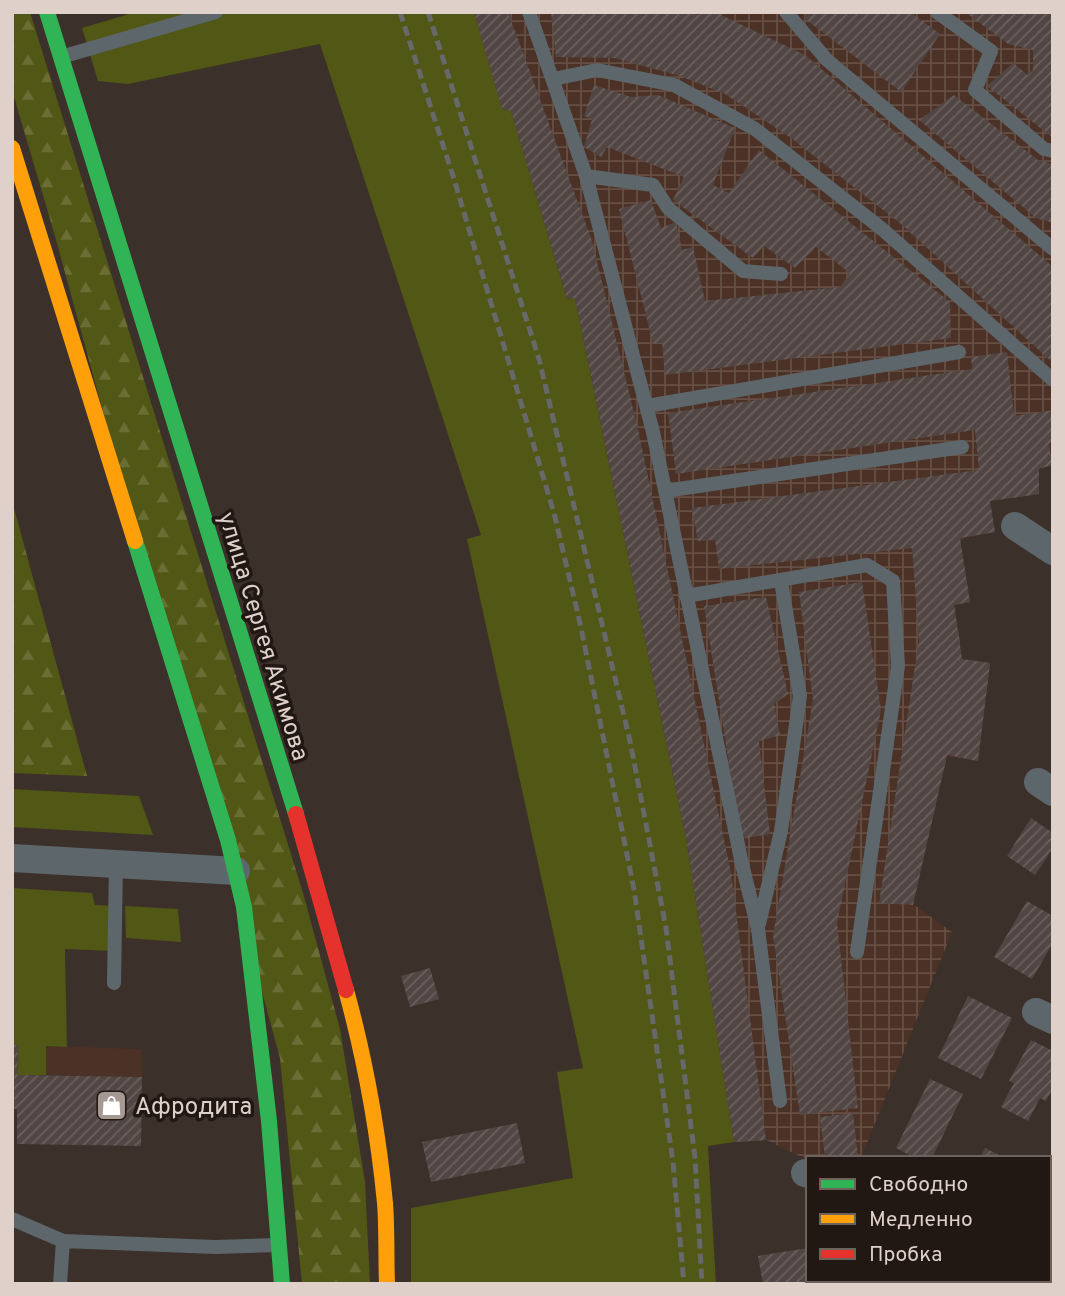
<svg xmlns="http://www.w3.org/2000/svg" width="1065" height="1296" font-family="Overpass,sans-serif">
  <defs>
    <pattern id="industrial-grid" width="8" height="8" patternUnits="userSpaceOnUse" patternTransform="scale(1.75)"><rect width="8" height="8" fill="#4c3126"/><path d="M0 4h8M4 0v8" fill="none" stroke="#654e44"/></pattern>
    <pattern id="forest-firs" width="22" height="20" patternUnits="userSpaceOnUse" patternTransform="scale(1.75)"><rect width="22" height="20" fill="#515714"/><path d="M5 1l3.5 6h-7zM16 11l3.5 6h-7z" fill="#6a6e35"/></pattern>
    <pattern id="building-hatch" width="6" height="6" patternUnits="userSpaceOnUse" patternTransform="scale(1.75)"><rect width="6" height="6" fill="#514643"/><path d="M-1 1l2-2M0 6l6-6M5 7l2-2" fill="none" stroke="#6a605d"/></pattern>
  </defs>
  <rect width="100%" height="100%" fill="#3c302a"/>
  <path fill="#4c3126" d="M46,1046L141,1049L142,1077L46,1075Z"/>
  <path fill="url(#industrial-grid)" d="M474,12H1053V442L1050,443L1052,466L1039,469V494L990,501L995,532L960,539L970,602L955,605L962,659L990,663L978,761L947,756L913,904L952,932L861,1158H808V1160L766,1140L734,1142L686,838L605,437L575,298L567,299L511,111L502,109Z"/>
  <path fill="#515714" d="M136,12H474L502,109L511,111L567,299L575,298L686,838L734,1142L708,1146L716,1284H411V1208L573,1178L557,1072L583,1068L467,539L481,535L320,44L128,84L98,81L82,28Z
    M12,789L139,796L153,835L12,827Z
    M12,888L92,893L95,905L114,906V951L65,949L67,1047L46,1046V1075H17L18,1045H12Z
    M125,906L178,909L181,942L126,938Z"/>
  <path fill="url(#forest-firs)" d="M12,12H30L303,893L340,1029L365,1182L370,1284H302L280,1058L55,236L12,90Z
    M12,501L87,776L12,773Z"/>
  <path fill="url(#building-hatch)" d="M474,12H508L592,241L638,429L731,873L766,1140L734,1142L686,838L575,298L567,299L511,111L502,109Z
    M551,12H686L699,15L701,12H715L805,55L1053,267V363L901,224L791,138L725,94L680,76L614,58L556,57Z
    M808,12H910L940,34L901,92L804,18Z
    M965,12H1053V138L987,86L1013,63L1028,75L1033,70V50L1008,44Z
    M594,85L631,97L658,95L735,128L713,185L729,193L759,150L950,302L951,338L665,375L662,343H653L619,209L651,200L661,228L676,222L682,250L693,247L705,301L840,287L850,273L816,247L795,268L764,246L753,258L673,200L684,177L607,147L601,157L584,147L592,119L584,116Z
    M954,95L1038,160L1053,164V223L1036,218L919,120Z
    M1007,352L1014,416L1053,410V442L1049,443L1052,466L1039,468V494L990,501L995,532L960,538L970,602L954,605L962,659L990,663L978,761L947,755L913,905L879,903L919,640L912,548L719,569L715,540L698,541L692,508L979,470L975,430L676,474L668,413L972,369L971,357Z
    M862,582L881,710L837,923L858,1108L800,1115L773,936L813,700L799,592Z
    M766,597L788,694L774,704L780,735L759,741L770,834L741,839L704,606Z
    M1031,818L1053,833V848L1035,875L1007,856Z
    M1027,901L1053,916V943L1032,979L994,957Z
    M430,968L439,999L410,1007L401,976Z
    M968,996L1012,1018L981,1079L938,1058Z
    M1031,1040L1053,1051V1088L1046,1101L1040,1098L1028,1121L1001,1107L1014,1083L1009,1081Z
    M12,1045H18L17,1075L142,1077L141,1146L17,1144V1109H12Z
    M930,1079L963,1094L932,1158H915L896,1148Z
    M853,1113L858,1157L825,1158L820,1117Z
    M517,1123L525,1163L431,1182L422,1142Z
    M985,1148L1005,1158H980Z
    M808,1248V1280H821V1284H763L758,1256Z"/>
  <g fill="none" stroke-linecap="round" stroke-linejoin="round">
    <path stroke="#5d676b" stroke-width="14" d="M529,12L586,176L653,432L742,864L758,929L780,1101
      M786,12L827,60L1053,249
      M937,12L991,51L975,90L1044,149L1053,151
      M61,57L216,12
      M553,79L597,70L674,85L755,129L882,229L1053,380
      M586,176L653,185L668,208L743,271L781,274
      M647,406L959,352
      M665,491L962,447
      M686,596L867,565L893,581L898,666L857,952
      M759,924L781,831L800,696L781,581
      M114,983L116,864
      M1049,1173L1053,1172
      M12,1219L63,1241L215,1247L278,1245
      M60,1284L63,1241"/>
    <path stroke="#5d676b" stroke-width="28" d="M1015,526L1053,551
      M1038,782L1053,792
      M12,858L236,871
      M1036,1012L1053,1020
      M805,1173L808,1174
      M1041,1280L1048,1284"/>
    <path stroke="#30b455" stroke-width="16" d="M47,12L296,814
      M135,541L228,840L244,907L269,1121L282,1284"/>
    <path stroke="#ff9f0a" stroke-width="16" d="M12,148L135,541
      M346,990C365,1059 378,1131 385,1203C387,1229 386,1257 387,1284"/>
    <path stroke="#e5322d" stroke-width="16" d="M296,814L346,990"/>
    <path stroke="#676869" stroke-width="5" stroke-dasharray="10 5" stroke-linecap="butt" d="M400,12L453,176L554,513L580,623L634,889L673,1162L684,1284
      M428,12L539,359L630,741L666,928L695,1158L702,1284"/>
  </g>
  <defs>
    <symbol id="shop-square" viewBox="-11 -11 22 22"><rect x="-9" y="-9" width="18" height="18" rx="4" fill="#a69892" stroke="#221813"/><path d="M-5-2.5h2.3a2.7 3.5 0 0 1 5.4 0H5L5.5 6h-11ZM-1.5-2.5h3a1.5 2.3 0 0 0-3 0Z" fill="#fff"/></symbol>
  </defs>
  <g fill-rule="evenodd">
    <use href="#shop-square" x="94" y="1088" width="35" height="35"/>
  </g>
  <g text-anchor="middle" stroke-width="7" stroke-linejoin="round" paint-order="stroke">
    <g font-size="24" fill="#dfd0ca" stroke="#221813">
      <text transform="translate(264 636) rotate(73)" y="8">улица Сергея Акимова</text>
    </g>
    <g font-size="24" fill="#dfd0ca" stroke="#221813" text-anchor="start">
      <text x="135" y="1114">Афродита</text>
    </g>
  </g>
  <rect width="1065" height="1296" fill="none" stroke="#dfd0ca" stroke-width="28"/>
  <rect x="806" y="1156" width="245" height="126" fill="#221813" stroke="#6e625c" stroke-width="2"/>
  <rect x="820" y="1179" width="35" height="10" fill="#30b455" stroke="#6e625c" stroke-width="2"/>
  <text x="869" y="1191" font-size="21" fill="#dfd0ca">Свободно</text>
  <rect x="820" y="1214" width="35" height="10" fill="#ff9f0a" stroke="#6e625c" stroke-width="2"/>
  <text x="869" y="1226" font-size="21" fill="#dfd0ca">Медленно</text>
  <rect x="820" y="1249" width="35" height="10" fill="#e5322d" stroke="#6e625c" stroke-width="2"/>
  <text x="869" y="1261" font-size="21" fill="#dfd0ca">Пробка</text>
</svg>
